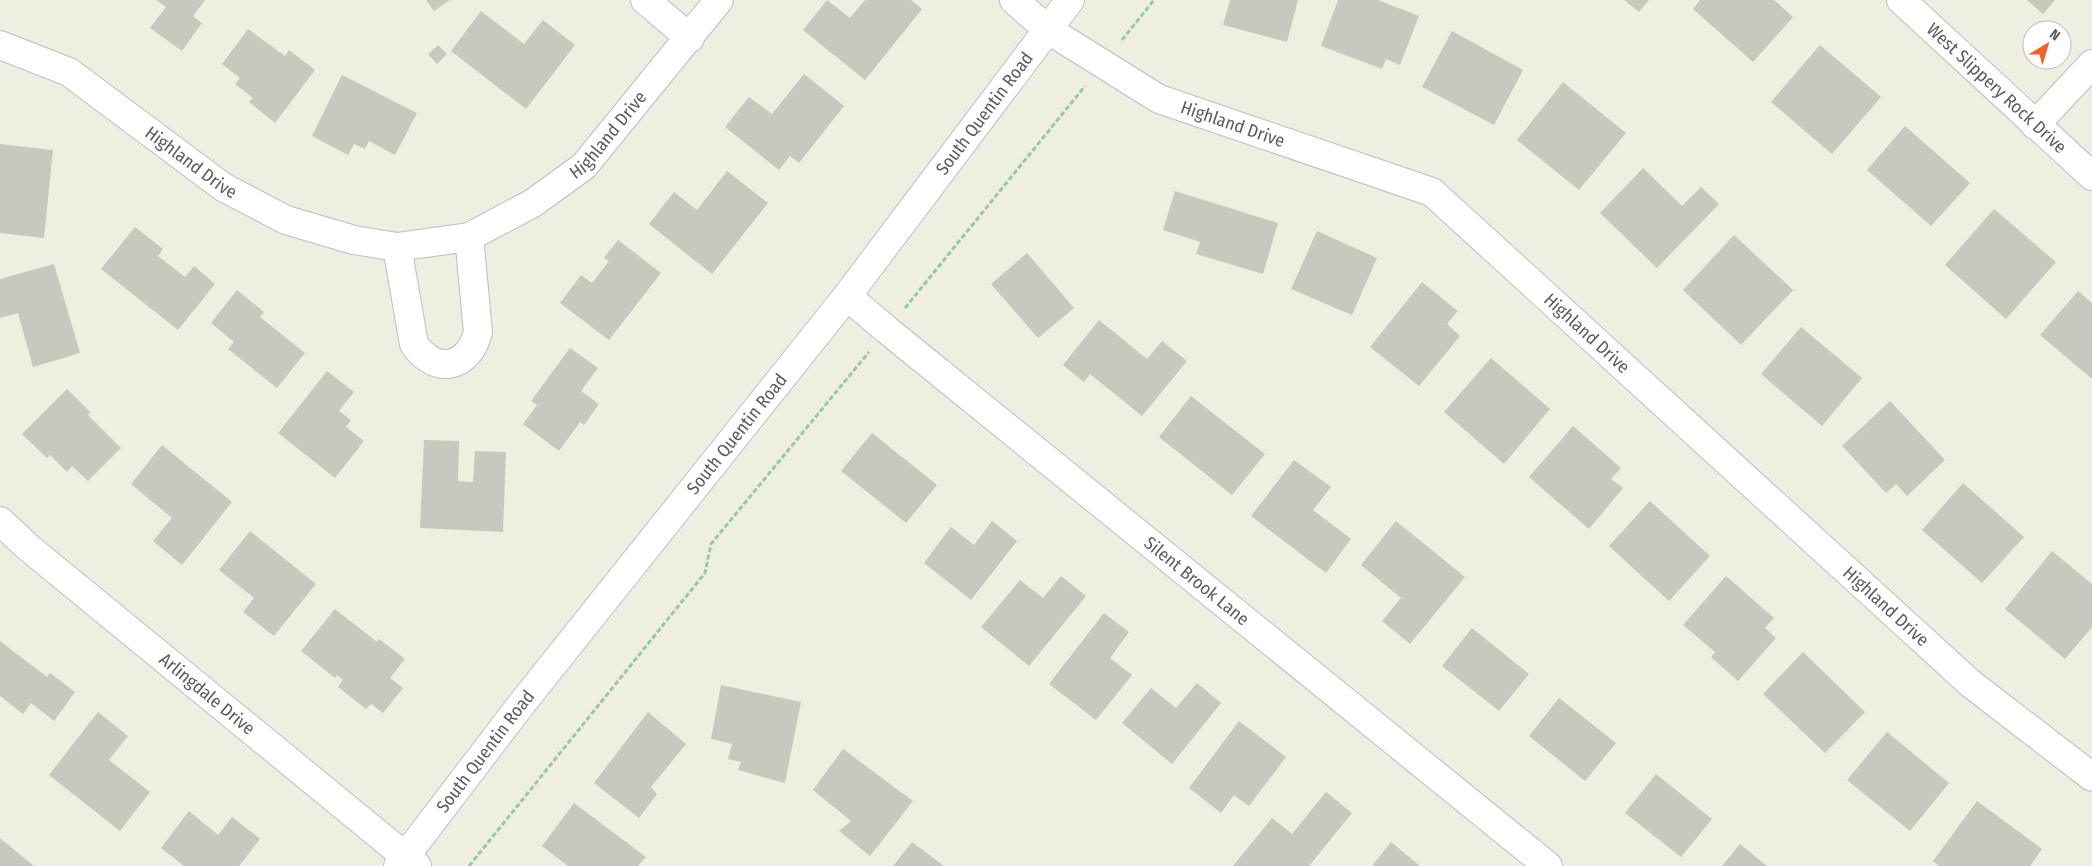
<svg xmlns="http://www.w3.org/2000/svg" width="2092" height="866" font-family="'Fira Sans Condensed',sans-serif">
  <rect width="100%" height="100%" fill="#eeeee1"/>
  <path fill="#c9c8be" d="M156,0H205L193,16L202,23L182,51L150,28L166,7Z
    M426,0H450L434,11Z
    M827,0L850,18L865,0H911L922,9L865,80L803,30Z
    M1230,0H1298L1287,42L1223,25Z
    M1338,0H1378L1419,16L1400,65L1386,59L1382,69L1321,46Z
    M1624,0H1649L1639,12Z
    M1700,0H1774L1793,17L1753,62L1693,9Z
    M2027,0H2055L2043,14Z
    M481,11L524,44L543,20L575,45L526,109L451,51Z
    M248,29L285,56L289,50L315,70L275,123L249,102L253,98L235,84L240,78L222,64Z
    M1452,31L1523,70L1494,125L1422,87Z
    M438,45L447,54L437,64L428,54Z
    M1820,45L1881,97L1832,154L1771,102Z
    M804,74L844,106L799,163L790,156L779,170L725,127L749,97L772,114Z
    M342,75L417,113L395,155L369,141L365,149L354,144L348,155L312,136Z
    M1563,82L1626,133L1579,190L1517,140Z
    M1905,126L1970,183L1931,226L1867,170Z
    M0,144L53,150L44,238L0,233Z
    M1643,168L1682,206L1701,187L1719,204L1657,268L1600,213Z
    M727,171L768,203L712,274L649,224L674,192L697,210Z
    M1175,191L1278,223L1263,274L1196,254L1200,242L1163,230Z
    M1994,209L2056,262L2006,319L1945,265Z
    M135,227L163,249L158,256L185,277L194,266L215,284L178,330L101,269Z
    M1317,231L1377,258L1352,315L1291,289Z
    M1734,235L1793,290L1741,345L1683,290Z
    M618,240L661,273L609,340L560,303L581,275L592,283L609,261L604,258Z
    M1027,253L1074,308L1038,338L991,284Z
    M54,264L80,353L33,367L18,313L0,318V279Z
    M1422,282L1458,311L1447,324L1460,336L1419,386L1370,347Z
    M237,290L264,312L260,317L305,353L277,388L228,349L234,342L211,323Z
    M2078,291L2092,303V379L2040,335Z
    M1099,320L1147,359L1162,341L1187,361L1142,416L1090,374L1084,382L1063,365Z
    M1801,327L1862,378L1822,426L1761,374Z
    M570,348L598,368L581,391L599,404L584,425L580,422L559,451L523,424L537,405L531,401Z
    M1491,358L1550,409L1504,464L1444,412Z
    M327,371L354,392L339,411L351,420L346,427L364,441L335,478L278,433Z
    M67,389L90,412L88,415L121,448L88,481L72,466L67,472L50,455L47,458L22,434Z
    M1191,396L1265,454L1232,495L1159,437Z
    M1890,401L1945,460L1907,496L1896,484L1886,493L1842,446Z
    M1573,426L1621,468L1611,479L1623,488L1589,529L1529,477Z
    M872,433L937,485L906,523L841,471Z
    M424,440L459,441L458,481L473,482L475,451L506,452L503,532L420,528Z
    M162,445L232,502L182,565L153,541L172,518L131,484Z
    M1294,460L1331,487L1313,510L1351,539L1326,573L1251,516Z
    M1963,483L2024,537L1982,583L1922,530Z
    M1650,501L1710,556L1669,601L1609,546Z
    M992,521L1017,541L971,600L924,563L951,527L974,545Z
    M1396,521L1465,577L1410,644L1382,621L1401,598L1361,565Z
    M250,531L316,584L274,636L243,612L254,598L219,570Z
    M2052,551L2092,584V627L2065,659L2005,609Z
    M1061,576L1086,596L1029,666L981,627L1020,580L1043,598Z
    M1726,576L1774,618L1765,628L1776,638L1738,681L1711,657L1715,652L1683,625Z
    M335,609L377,642L379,639L405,659L390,678L403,688L383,713L371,704L366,709L338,687L343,680L337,675L335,678L301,651Z
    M1104,613L1129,632L1110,658L1132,675L1096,720L1049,684Z
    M1472,628L1529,674L1499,711L1442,666Z
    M0,641L47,677L50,673L75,692L54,721L31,703L23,714L0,696Z
    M1803,652L1865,712L1825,753L1763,694Z
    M1197,683L1221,703L1172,764L1122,723L1151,688L1176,708Z
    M721,685L801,702L785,783L738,770L741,762L728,759L732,744L711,739Z
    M1559,698L1616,743L1585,781L1529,736Z
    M98,712L128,736L109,760L150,792L120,831L49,775Z
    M648,712L686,744L651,787L657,794L639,818L594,783Z
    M1239,721L1286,757L1249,806L1234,795L1221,813L1189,788Z
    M1887,732L1949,783L1910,831L1847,780Z
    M843,749L913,801L870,856L839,831L851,821L813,790Z
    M1656,774L1712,819L1681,857L1625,813Z
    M1326,792L1352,813L1309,866H1233L1272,818L1292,834Z
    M1977,801L2042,849L2030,866H1939L1933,861Z
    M574,803L646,857L638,866H568L542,846Z
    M189,811L218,835L232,817L260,839L239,866H184L161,848Z
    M0,838L34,866H0Z
    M912,842L944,866H893Z
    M1391,842L1420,866H1372Z
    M1740,844L1767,866H1722Z"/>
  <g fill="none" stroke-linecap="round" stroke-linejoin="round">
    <defs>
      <g id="street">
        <path d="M645,0L690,38"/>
        <path id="s1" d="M1014,0L1047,29L1159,99L1432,192L1970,683L2092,777"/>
        <path id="s2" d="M1901,0L2092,176"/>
        <path id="s3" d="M0,45L69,72L223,187L286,220L354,240L397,247L469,237L533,203L584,166L719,0"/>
        <path d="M2035,125L2092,64"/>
        <path d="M397,247L414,344C436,376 469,368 478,332L469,237"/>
        <path id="s4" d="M847,296L887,330L1548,866"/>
        <path id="s5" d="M0,521L29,548L417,866"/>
      </g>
      <g id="secondary">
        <path id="s6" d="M398,866L520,706L847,296L1070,0"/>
      </g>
    </defs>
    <use href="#street" stroke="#bcbdc4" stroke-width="30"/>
    <use href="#secondary" stroke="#bebfc8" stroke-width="30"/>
    <path stroke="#94c8af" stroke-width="3" stroke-dasharray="5 2.5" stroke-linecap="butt" d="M1122,40L1154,0
      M905,308L1085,86
      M469,866L705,573L711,544L869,352"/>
    <use href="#street" stroke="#fff" stroke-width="28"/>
    <use href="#secondary" stroke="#fff" stroke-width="28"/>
  </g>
  <g text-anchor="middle" stroke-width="4" stroke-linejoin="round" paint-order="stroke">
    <g font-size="18" fill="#5a5c63" stroke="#fff">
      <text dy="6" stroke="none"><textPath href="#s2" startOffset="130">West Slippery Rock Drive</textPath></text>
      <text dy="6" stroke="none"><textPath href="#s6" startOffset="954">South Quentin Road</textPath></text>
      <text dy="6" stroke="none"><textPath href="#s1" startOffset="254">Highland Drive</textPath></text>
      <text dy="6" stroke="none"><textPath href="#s3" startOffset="699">Highland Drive</textPath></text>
      <text dy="6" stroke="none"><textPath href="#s3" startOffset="226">Highland Drive</textPath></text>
      <text dy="6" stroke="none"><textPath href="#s1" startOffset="674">Highland Drive</textPath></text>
      <text dy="6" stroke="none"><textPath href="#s6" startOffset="549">South Quentin Road</textPath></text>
      <text dy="6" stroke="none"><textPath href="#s4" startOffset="451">Silent Brook Lane</textPath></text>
      <text dy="6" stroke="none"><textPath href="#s1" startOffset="1079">Highland Drive</textPath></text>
      <text dy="6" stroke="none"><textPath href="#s5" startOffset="270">Arlingdale Drive</textPath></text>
      <text dy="6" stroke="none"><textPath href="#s6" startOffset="144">South Quentin Road</textPath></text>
    </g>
  </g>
  <g transform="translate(2047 45) rotate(38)"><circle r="24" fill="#ffffff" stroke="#bdbec1"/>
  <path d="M0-4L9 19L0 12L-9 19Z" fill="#f46121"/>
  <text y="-8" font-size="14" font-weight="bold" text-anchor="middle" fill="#5a5c63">N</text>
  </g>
</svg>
